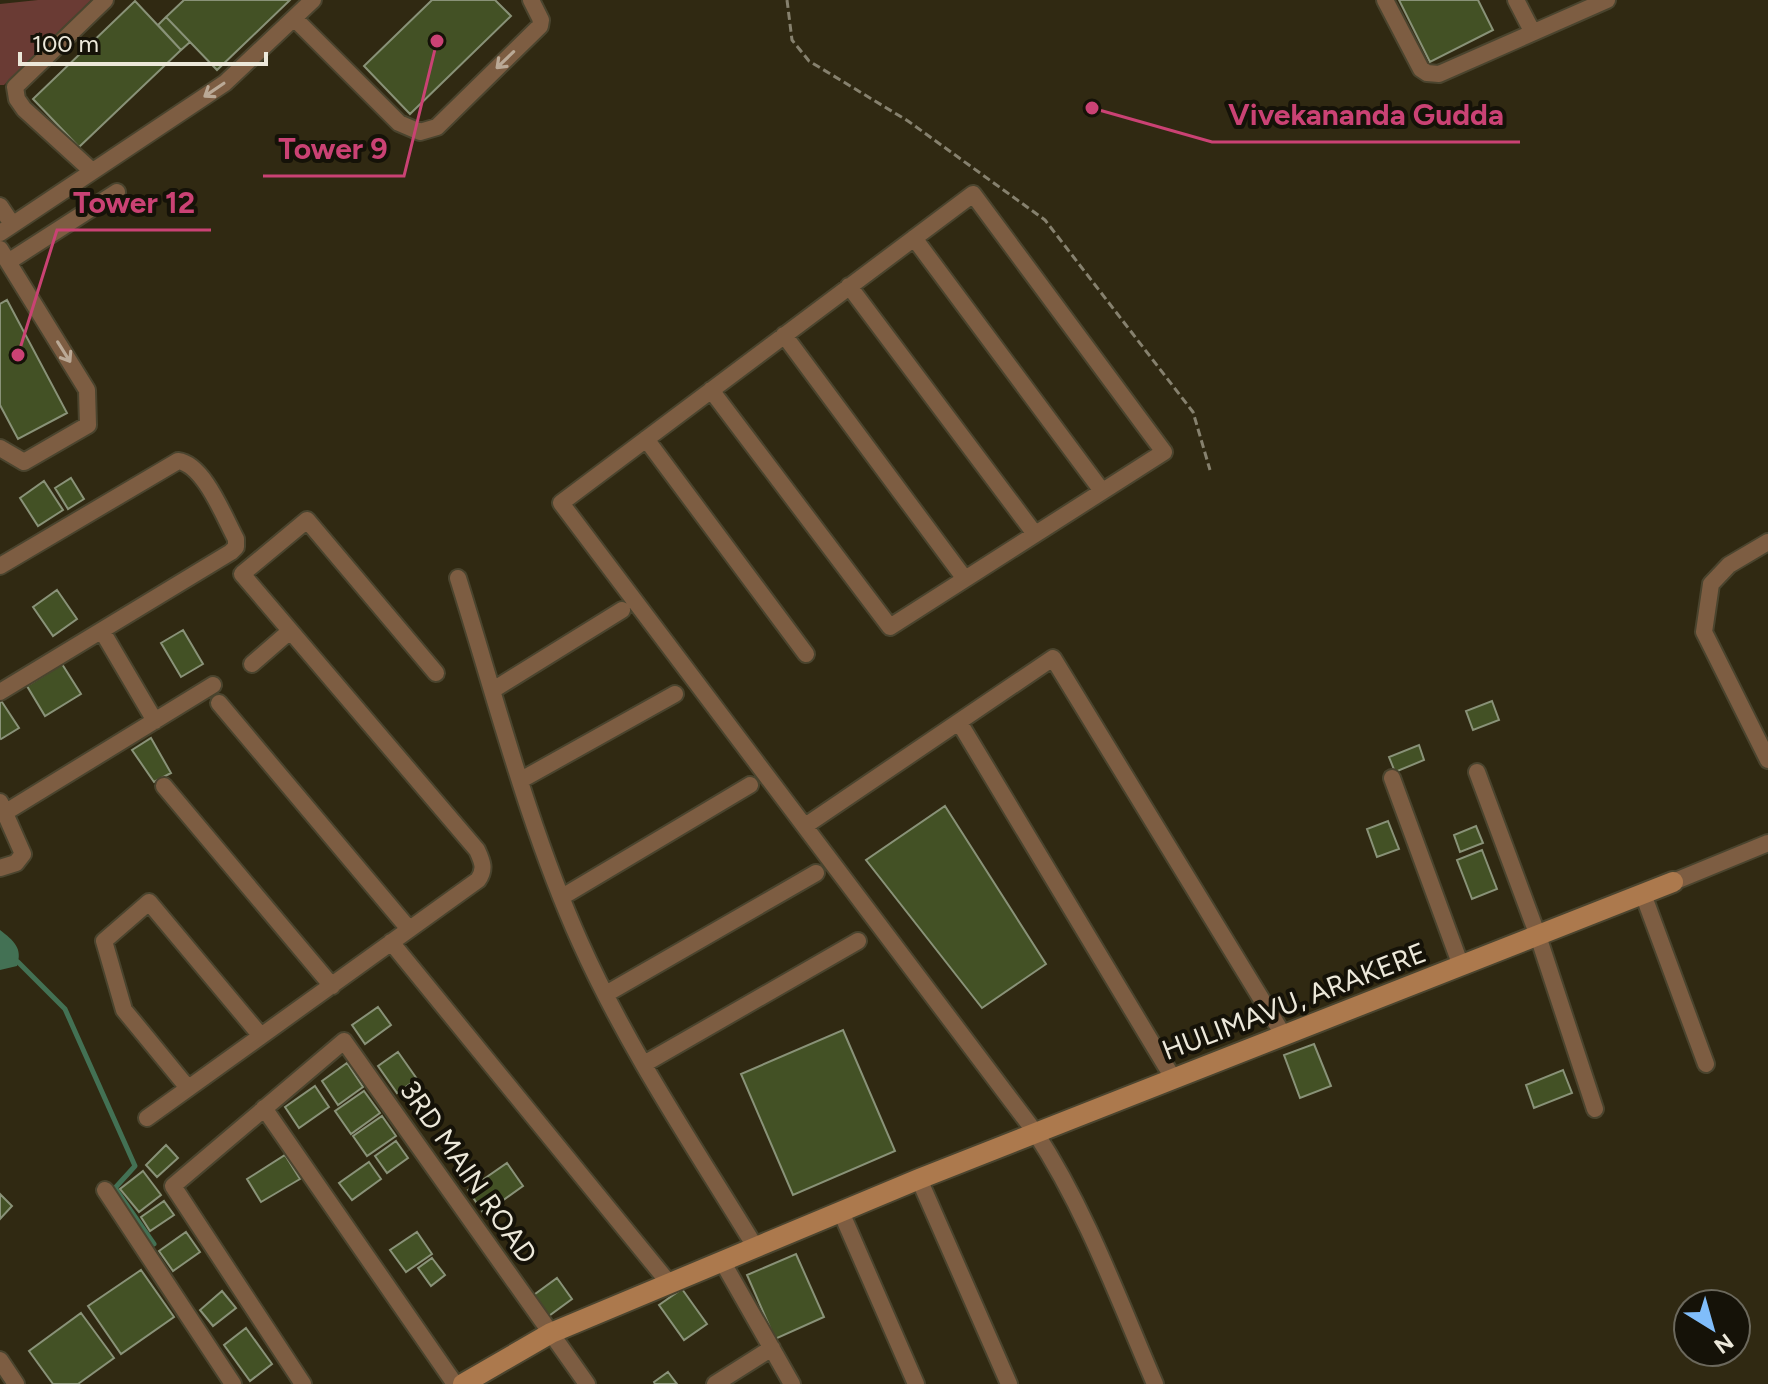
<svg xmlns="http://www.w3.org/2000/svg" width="1768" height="1384" font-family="Figtree,sans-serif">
  <rect width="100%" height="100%" fill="#302912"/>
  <path fill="#6a3b34" d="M38,0H91L4,85H0V4Z"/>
  <path fill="#437154" d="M0,930C14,941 23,948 17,966L0,970Z"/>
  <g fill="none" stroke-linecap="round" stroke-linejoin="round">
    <path stroke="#437154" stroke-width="5" d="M18,962L65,1009L135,1166L115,1188L154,1244"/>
  </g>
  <path fill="#435125" stroke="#899278" stroke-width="2" d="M184,0H290L217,70L166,17Z
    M432,0H495L511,16L410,114L364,66Z
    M1399,0H1478L1493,30L1430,62Z
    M135,1L181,50L79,147L33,99Z
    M166,17L190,42L181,50L158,25Z
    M7,300L67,413L18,439L0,405V304Z
    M71,478L84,499L68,509L55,488Z
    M44,481L63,510L38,526L20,498Z
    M57,590L77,619L53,636L33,607Z
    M183,630L203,664L181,677L161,643Z
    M62,664L81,694L45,716L27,686Z
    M0,699L19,728L1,739L0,738Z
    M1492,701L1499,720L1473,730L1466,711Z
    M151,738L171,773L154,782L132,750Z
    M1419,745L1424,760L1395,772L1389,757Z
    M945,806L1046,964L982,1008L866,860Z
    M1388,821L1399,849L1377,857L1367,829Z
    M1476,826L1483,843L1460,852L1454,835Z
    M1482,850L1497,889L1472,899L1457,860Z
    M378,1007L391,1025L365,1044L352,1025Z
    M843,1030L895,1151L793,1195L741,1074Z
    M1314,1044L1331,1086L1300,1098L1284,1055Z
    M398,1052L417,1079L397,1093L378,1066Z
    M347,1063L363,1087L338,1105L322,1081Z
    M1563,1070L1572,1093L1534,1108L1526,1085Z
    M315,1086L329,1107L299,1128L285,1107Z
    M364,1091L380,1113L351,1134L335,1111Z
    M382,1116L396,1136L367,1156L353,1136Z
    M396,1141L408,1158L387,1173L375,1156Z
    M166,1145L178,1158L157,1177L146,1165Z
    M285,1155L300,1179L261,1202L247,1179Z
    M369,1162L381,1179L352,1200L339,1183Z
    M507,1163L523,1186L484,1214L468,1190Z
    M143,1171L161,1195L139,1212L120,1189Z
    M0,1194L12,1206L0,1219Z
    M164,1201L174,1215L150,1231L141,1217Z
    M186,1232L200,1252L173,1271L159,1251Z
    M417,1232L432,1254L406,1272L390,1250Z
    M796,1254L824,1317L775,1339L747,1275Z
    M432,1258L445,1275L431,1286L418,1268Z
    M141,1270L174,1317L121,1354L88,1306Z
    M557,1278L572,1299L546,1318L531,1297Z
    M682,1289L707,1324L684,1340L659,1305Z
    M222,1291L236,1308L213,1326L200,1310Z
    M81,1313L114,1358L78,1384H53L29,1351Z
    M246,1328L272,1364L250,1381L224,1345Z
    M668,1372L677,1384H655L654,1382Z"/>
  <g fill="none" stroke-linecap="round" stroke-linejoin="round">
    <defs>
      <path id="street" d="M1385,0L1421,69L1427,73L1439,74L1607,0
        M1516,0L1532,31
        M294,18L399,123L420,132L437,127L540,26L541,20L531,0
        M92,171L24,109L17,99L15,87L105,0
        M0,206L12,224
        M0,233L225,83L313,0
        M914,238L1102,491
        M0,249L87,390L88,425L24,462L0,448
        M8,262L117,192
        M849,286L1035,534
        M784,335L965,579
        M711,390L890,627L1164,452L973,194L561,503L1035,1132C1086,1210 1118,1298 1155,1384
        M646,439L806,654
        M1768,542L1729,565L1711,584L1704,632L1768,760
        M0,566L178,461C204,464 224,517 236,539V547L231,552L0,692
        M458,578C496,699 528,826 580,942C628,1049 695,1148 756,1248
        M102,631L155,721
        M252,664L290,631
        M493,690L622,610
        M219,703L409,929
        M959,722L1173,1078
        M1477,772L1538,936L1595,1109
        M1392,778L1461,966
        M521,780L675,694
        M164,786L332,986
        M0,802L23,854L16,863L0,868
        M6,812L213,685
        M805,826L1053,658L1284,1036
        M1673,882L1768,843
        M1643,894L1706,1064
        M562,897L750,785
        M391,942L669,1283
        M606,994L816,873
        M644,1064L858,941
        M188,1088L124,1010L104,941L149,902L261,1036
        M264,1108L455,1384
        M147,1118L478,880C486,869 482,861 477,850L242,574L307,520L436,673
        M919,1179L1009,1384
        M105,1190L233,1384
        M841,1212L916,1384
        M722,1261L792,1384
        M0,1360L16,1384
        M303,1384L173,1186L344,1041L587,1384
        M715,1384L772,1348"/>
      <path id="secondary" d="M463,1384L551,1333L919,1179L1673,882"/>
    </defs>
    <use href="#street" stroke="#4a442e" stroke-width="20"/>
    <use href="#secondary" stroke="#4a442e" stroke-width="24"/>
    <path stroke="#86816e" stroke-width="3" stroke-dasharray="8 4" stroke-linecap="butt" d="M787,0L792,40L809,61L908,121L1045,220L1193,412L1210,470"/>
    <use href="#street" stroke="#7d5d42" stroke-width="16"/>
    <use href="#secondary" stroke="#ac794d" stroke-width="20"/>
  </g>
  <defs><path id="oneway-shaft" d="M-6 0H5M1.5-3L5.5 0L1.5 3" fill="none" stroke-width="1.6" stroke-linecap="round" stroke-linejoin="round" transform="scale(2)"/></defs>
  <g stroke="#baa996">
    <use href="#oneway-shaft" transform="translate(505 60) rotate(136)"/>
    <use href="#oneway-shaft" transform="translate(214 90) rotate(146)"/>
    <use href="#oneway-shaft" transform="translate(64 352) rotate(58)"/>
  </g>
  <g text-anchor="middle" stroke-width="8" stroke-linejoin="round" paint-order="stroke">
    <g font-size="28" fill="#ece8da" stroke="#151208">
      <text transform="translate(1294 1001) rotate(-21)" y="10">HULIMAVU, ARAKERE</text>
      <text transform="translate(469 1172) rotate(55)" y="10">3RD MAIN ROAD</text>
    </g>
  </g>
  <path fill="none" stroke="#ca4274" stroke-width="3" d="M1092 108L1212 142H1520M437 41L404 176H263M18 355L57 230H211"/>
  <g fill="#ca4274" stroke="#151208" stroke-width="3">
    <circle cx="1092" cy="108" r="8"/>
    <circle cx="437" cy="41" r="8"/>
    <circle cx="18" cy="355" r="8"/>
  </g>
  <g font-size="30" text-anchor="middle" font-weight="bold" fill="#ca4274" stroke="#151208" stroke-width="8" stroke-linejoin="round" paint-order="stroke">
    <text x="1366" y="125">Vivekananda Gudda</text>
    <text x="333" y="159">Tower 9</text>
    <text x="134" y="213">Tower 12</text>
  </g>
  <g transform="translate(1712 1328) rotate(143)"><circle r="38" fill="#151208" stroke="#6b685c" stroke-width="2"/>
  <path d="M0-6L14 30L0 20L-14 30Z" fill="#80bdfa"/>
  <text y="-12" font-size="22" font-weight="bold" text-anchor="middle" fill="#ece8da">N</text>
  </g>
  <path d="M20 52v12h246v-12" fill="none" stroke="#ece8da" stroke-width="4"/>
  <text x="32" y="52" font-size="24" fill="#ece8da" stroke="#151208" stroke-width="6" paint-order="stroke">100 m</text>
</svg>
